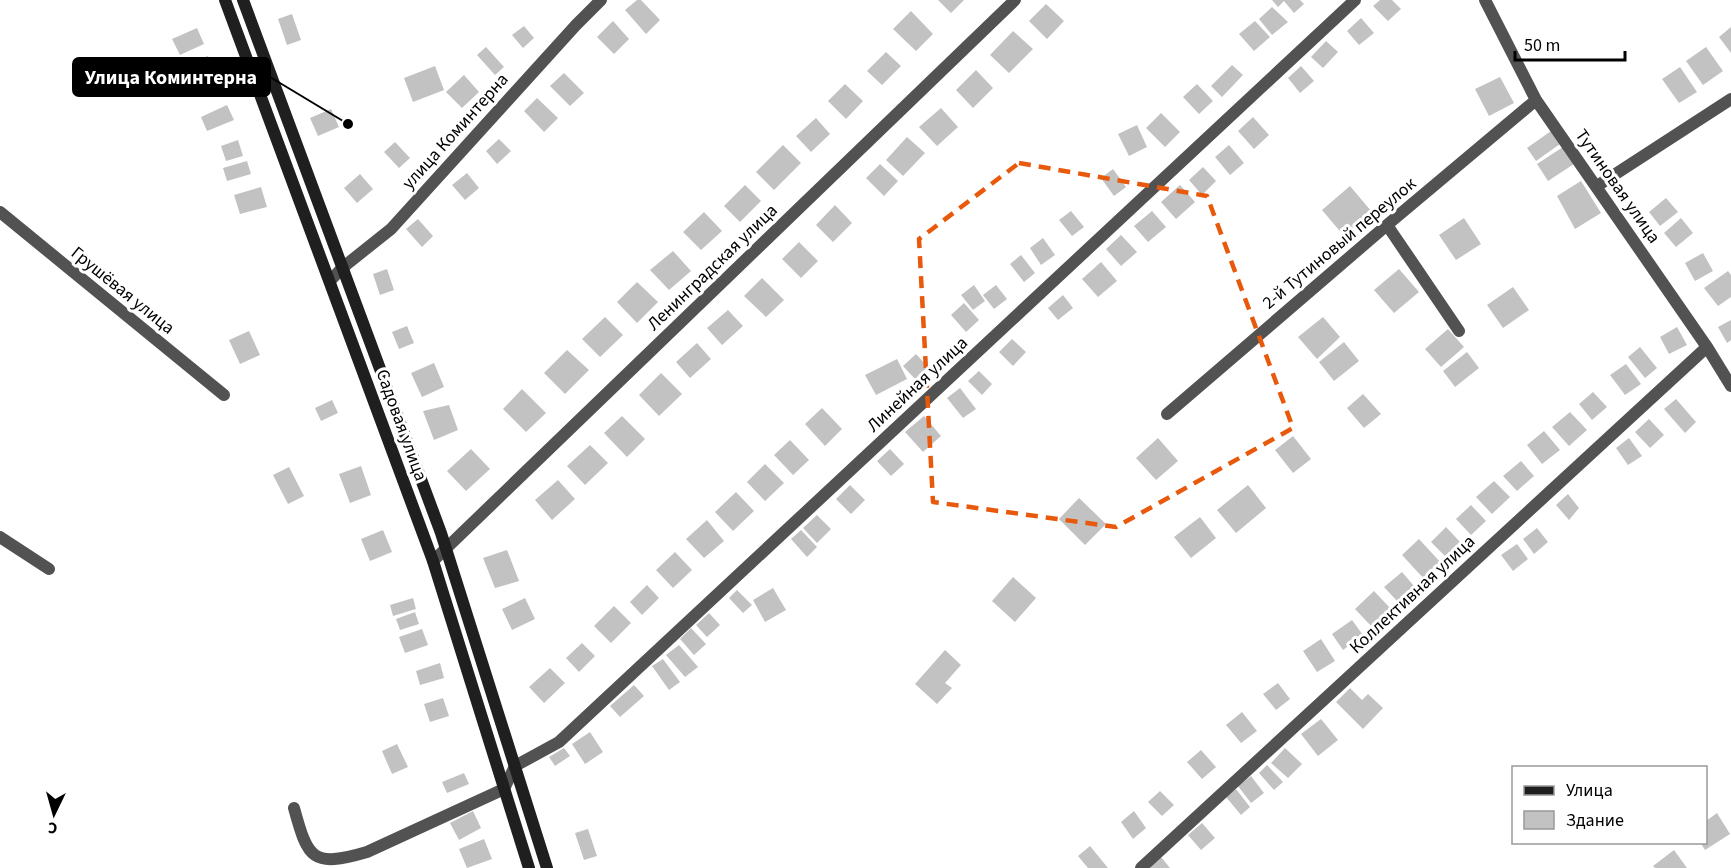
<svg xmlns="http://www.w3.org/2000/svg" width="1731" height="868" font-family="'Source Sans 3',sans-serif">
  <rect width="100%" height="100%" fill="#fff"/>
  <path fill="#c2c2c2" d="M637,0H641L660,20L646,34L625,10Z
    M938,0H964L951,13Z
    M1272,0H1300L1304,4L1294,13L1284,1L1278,7Z
    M1380,0H1392L1401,9L1388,21L1373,6Z
    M1046,4L1064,21L1047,39L1029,21Z
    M1272,7L1288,22L1272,35L1259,19Z
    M911,11L933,34L916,51L893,29Z
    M292,14L301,40L287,45L278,19Z
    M1361,18L1374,33L1359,45L1347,31Z
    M613,21L629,39L614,54L597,37Z
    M1255,21L1270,37L1254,51L1239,34Z
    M524,26L534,38L523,48L512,35Z
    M1731,27V53L1719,37Z
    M197,28L204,44L180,55L172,39Z
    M1013,31L1033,49L1009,73L990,55Z
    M1326,41L1338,52L1323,68L1311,57Z
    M486,47L504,67L495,75L477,55Z
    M1706,47L1723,71L1703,85L1686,61Z
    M886,52L901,66L882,85L867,71Z
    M208,56L216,75L192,84L185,64Z
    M1232,65L1243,75L1222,97L1211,86Z
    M435,66L444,90L413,102L404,78Z
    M1301,66L1314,81L1300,93L1288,78Z
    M1680,67L1697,92L1679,103L1662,79Z
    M976,70L993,88L973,108L956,90Z
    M564,73L584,93L570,106L550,86Z
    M464,75L479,92L462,108L446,92Z
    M1500,77L1514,103L1489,116L1475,89Z
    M845,84L863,101L846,119L828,101Z
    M1197,84L1213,101L1199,114L1183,97Z
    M537,98L558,118L544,132L524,111Z
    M227,105L234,120L207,131L201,117Z
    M941,108L958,127L937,146L919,127Z
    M331,109L339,127L318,136L310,118Z
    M1161,113L1180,132L1165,147L1146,128Z
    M1253,117L1269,135L1254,149L1238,131Z
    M816,118L830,134L811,152L796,136Z
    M1137,125L1147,147L1129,156L1118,134Z
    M1551,131L1560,144L1536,161L1527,148Z
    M907,137L925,153L903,176L886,160Z
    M499,139L511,151L497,164L486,151Z
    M238,140L243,156L226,161L221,146Z
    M395,142L410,158L399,168L384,152Z
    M783,145L801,163L774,190L756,172Z
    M1229,145L1244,163L1230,175L1215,157Z
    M1563,147L1574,164L1548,181L1537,164Z
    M247,161L251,174L227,181L223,168Z
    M880,164L898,181L884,196L866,178Z
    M1203,167L1216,181L1202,195L1189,180Z
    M1113,169L1126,187L1114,196L1101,178Z
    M467,173L479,188L465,200L452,185Z
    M360,174L373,189L357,203L344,188Z
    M1581,181L1601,213L1575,229L1557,196Z
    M745,185L761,201L740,222L724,206Z
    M1180,185L1195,202L1176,219L1161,202Z
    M1350,186L1372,212L1344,236L1322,210Z
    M261,187L267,207L240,214L234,195Z
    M1666,198L1678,212L1660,226L1649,212Z
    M835,205L852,223L833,242L816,225Z
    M1071,211L1084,227L1072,236L1059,220Z
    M1152,211L1166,227L1148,242L1134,226Z
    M704,212L722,231L701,250L683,232Z
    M1464,218L1481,244L1456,260L1439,235Z
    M1681,218L1693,233L1676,247L1664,233Z
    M418,219L433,236L422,247L406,229Z
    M1121,235L1137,252L1121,266L1106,249Z
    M1043,238L1055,255L1041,265L1030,248Z
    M799,242L818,261L801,278L782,259Z
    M673,251L691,271L669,290L650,270Z
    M1703,253L1713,271L1695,281L1685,263Z
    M1021,255L1035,273L1024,282L1010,264Z
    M1101,262L1117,281L1098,297L1082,279Z
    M387,269L394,290L380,295L373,274Z
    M1399,269L1419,292L1394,313L1374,290Z
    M1728,271L1731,275V297L1718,306L1704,288Z
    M762,278L784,300L766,317L744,296Z
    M637,282L658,302L637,323L617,302Z
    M974,285L985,301L973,310L961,295Z
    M996,285L1007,299L994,309L983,295Z
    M1513,287L1529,310L1503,328L1487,305Z
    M1063,295L1073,308L1058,320L1048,308Z
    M964,303L979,320L966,332L951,315Z
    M728,310L743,326L722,345L707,328Z
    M605,317L623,335L600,357L582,339Z
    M1323,317L1340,337L1317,359L1298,337Z
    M1731,320V340L1727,343L1718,327Z
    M407,326L414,343L399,349L392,332Z
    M1677,327L1687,345L1669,354L1660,337Z
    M1448,329L1464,347L1441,367L1425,349Z
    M249,331L260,355L240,364L229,340Z
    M1012,339L1026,352L1013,366L999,352Z
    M1344,342L1359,361L1334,381L1319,362Z
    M697,343L711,359L690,378L676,362Z
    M1640,347L1657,368L1645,378L1628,357Z
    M567,350L589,370L565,394L544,373Z
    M1467,352L1479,368L1455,387L1443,371Z
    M916,354L928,367L915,379L903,366Z
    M897,359L907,379L876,395L865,375Z
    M434,363L444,387L422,397L411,373Z
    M1626,364L1641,384L1625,395L1610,375Z
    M979,371L992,384L982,395L968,381Z
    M661,373L682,394L659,416L639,395Z
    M960,388L976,409L963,418L947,398Z
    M522,389L546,413L526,432L503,409Z
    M1593,392L1607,407L1592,420L1579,404Z
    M1363,394L1381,414L1364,428L1347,408Z
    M1676,399L1696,422L1685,433L1664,409Z
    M332,400L338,413L321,421L315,408Z
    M449,405L458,430L434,440L423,411Z
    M822,408L842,429L825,446L805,424Z
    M1570,412L1587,430L1569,446L1552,427Z
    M622,416L645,439L627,457L604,433Z
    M924,416L941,436L923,452L905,432Z
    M1649,419L1664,435L1650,448L1635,432Z
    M1544,431L1560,450L1542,464L1527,445Z
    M1293,436L1311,459L1293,473L1275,450Z
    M1158,438L1178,461L1156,480L1136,458Z
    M1629,438L1642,456L1628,465L1616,448Z
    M790,440L809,460L793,475L774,455Z
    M590,445L608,463L585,485L567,466Z
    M471,449L490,469L466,491L447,471Z
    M890,449L904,464L891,476L877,461Z
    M1521,461L1534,476L1517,491L1503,476Z
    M765,464L784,483L765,501L747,482Z
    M361,466L371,495L350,503L339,474Z
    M289,467L304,496L288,504L273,475Z
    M558,480L575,499L552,520L535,500Z
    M1494,481L1510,497L1492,514L1476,497Z
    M850,485L865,500L851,514L836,499Z
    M1248,485L1266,508L1236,533L1217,510Z
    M736,492L754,511L733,531L715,512Z
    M1568,494L1579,508L1569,520L1556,505Z
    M1079,498L1106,524L1085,545L1059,519Z
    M1471,505L1486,521L1471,535L1456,519Z
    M817,515L831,529L817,543L803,528Z
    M1200,517L1216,538L1191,558L1174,537Z
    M707,520L724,541L704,558L686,539Z
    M1446,527L1461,543L1446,557L1431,542Z
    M1537,528L1548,542L1534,554L1523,539Z
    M383,530L392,552L370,561L361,539Z
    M801,530L817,547L807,557L791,539Z
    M1419,539L1442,564L1425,580L1402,555Z
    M1517,544L1528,559L1513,571L1501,555Z
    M507,550L519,581L495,588L483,558Z
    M675,552L692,570L673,588L656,570Z
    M1402,572L1414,586L1398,602L1384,587Z
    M1013,577L1036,598L1015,622L992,601Z
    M647,585L659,598L642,615L630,602Z
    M773,588L786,610L765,622L753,600Z
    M737,590L752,605L743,613L729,598Z
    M1374,591L1391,609L1372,627L1355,609Z
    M413,598L416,609L393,616L390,605Z
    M525,598L535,619L512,630L502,609Z
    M614,606L631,623L611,643L594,626Z
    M415,612L419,624L400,630L396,619Z
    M709,613L720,625L707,637L696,625Z
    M1352,620L1363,635L1343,650L1332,634Z
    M691,628L706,644L694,655L680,639Z
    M422,629L428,645L405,653L399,637Z
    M1321,639L1335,661L1317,672L1303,651Z
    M582,643L595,656L579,672L566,658Z
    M679,645L698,667L685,677L666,655Z
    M945,650L961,665L945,683L952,688L937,704L915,684Z
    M663,659L680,682L669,690L652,666Z
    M440,663L444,678L420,685L416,671Z
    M550,668L565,683L544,703L529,687Z
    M1278,683L1290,699L1276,710L1263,694Z
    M634,685L644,696L620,717L610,706Z
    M1350,688L1362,700L1368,694L1383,708L1363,729L1336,702Z
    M443,698L449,716L430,722L424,704Z
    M1242,712L1257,731L1241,743L1226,725Z
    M1321,719L1338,740L1318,756L1301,734Z
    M590,732L603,752L585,764L572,744Z
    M397,744L408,767L392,774L382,751Z
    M564,748L570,756L555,766L549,757Z
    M1285,748L1302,764L1288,778L1271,763Z
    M1201,750L1216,767L1202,779L1187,762Z
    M1267,765L1283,782L1274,790L1259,773Z
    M464,773L469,784L447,793L442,782Z
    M1251,776L1264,793L1251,803L1238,786Z
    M1236,789L1250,807L1241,815L1226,797Z
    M1160,791L1174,805L1162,816L1148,802Z
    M473,811L481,828L459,840L450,823Z
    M1134,811L1146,828L1133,839L1121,822Z
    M1717,813L1730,834L1705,850L1700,842H1706V821Z
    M1202,823L1215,838L1201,850L1188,835Z
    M588,829L597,856L584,860L575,833Z
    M484,839L492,859L467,868L459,849Z
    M1090,846L1108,868H1088L1078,856Z
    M1674,850L1687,868H1655L1653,866Z
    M1161,857L1170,868H1151L1150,866Z"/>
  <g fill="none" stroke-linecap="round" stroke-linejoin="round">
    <path stroke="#525252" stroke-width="12" d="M1485,0L1536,100L1707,347L1731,386
      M1597,186L1731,99
      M0,212L224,395
      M1387,225L1459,331
      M330,281L342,268L391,229L576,25L601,0
      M1167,414L1387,225L1536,100
      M0,537L49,569
      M433,561L1015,0
      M294,808C308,859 312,868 367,852L504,789L515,766L559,742L1355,0
      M1141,868L1707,347"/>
    <path stroke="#1f1f1f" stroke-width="12" d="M225,0L433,561L529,868
      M243,0L441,533L547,868"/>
  </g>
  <path fill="none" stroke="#e8590c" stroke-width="4.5" stroke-dasharray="12 8" stroke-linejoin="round" d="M1019,163L1207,196L1293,428L1116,527L933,502L919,239Z"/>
  <g text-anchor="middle" stroke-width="6" stroke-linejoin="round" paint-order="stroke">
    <g font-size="18" fill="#000" stroke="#fff">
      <text transform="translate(455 131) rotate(-48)" y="6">улица Коминтерна</text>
      <text transform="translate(1618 186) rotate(55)" y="6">Тутиновая улица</text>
      <text transform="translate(1339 243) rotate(-40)" y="6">2-й Тутиновый переулок</text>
      <text transform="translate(712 267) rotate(-44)" y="6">Ленинградская улица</text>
      <text transform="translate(123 290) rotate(39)" y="6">Грушёвая улица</text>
      <text transform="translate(917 384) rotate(-43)" y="6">Линейная улица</text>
      <text transform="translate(402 425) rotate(70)" y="6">Садовая улица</text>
      <text transform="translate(1412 594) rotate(-43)" y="6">Коллективная улица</text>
    </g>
  </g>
  <path fill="none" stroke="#000" stroke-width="2" d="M348 124L270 77"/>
  <circle fill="#000" stroke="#fff" stroke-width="2" cx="348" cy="124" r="6"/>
  <rect fill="#000" stroke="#000" stroke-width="2" x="73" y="58" width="197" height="38" rx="6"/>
  <g font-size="20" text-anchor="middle" font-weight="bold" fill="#fff">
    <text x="171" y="84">Улица Коминтерна</text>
  </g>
  <rect x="1512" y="766" width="195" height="78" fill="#ffffff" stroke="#999999" stroke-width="1.5"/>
  <rect x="1524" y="786" width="30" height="9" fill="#1f1f1f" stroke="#999999" stroke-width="1.5"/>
  <text x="1566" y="796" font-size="18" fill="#000000">Улица</text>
  <rect x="1524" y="811" width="30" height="18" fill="#c2c2c2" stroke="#999999" stroke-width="1.5"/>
  <text x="1566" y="826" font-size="18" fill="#000000">Здание</text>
  <g transform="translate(54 814) rotate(185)" stroke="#ffffff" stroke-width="4.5" paint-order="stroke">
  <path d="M0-4.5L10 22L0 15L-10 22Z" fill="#000000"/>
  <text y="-9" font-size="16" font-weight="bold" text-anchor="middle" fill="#000000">С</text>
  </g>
  <path d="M1515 51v9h110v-9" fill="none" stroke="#000000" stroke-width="3"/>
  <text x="1524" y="51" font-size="18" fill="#000000" stroke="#ffffff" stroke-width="4.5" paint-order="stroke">50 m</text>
</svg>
